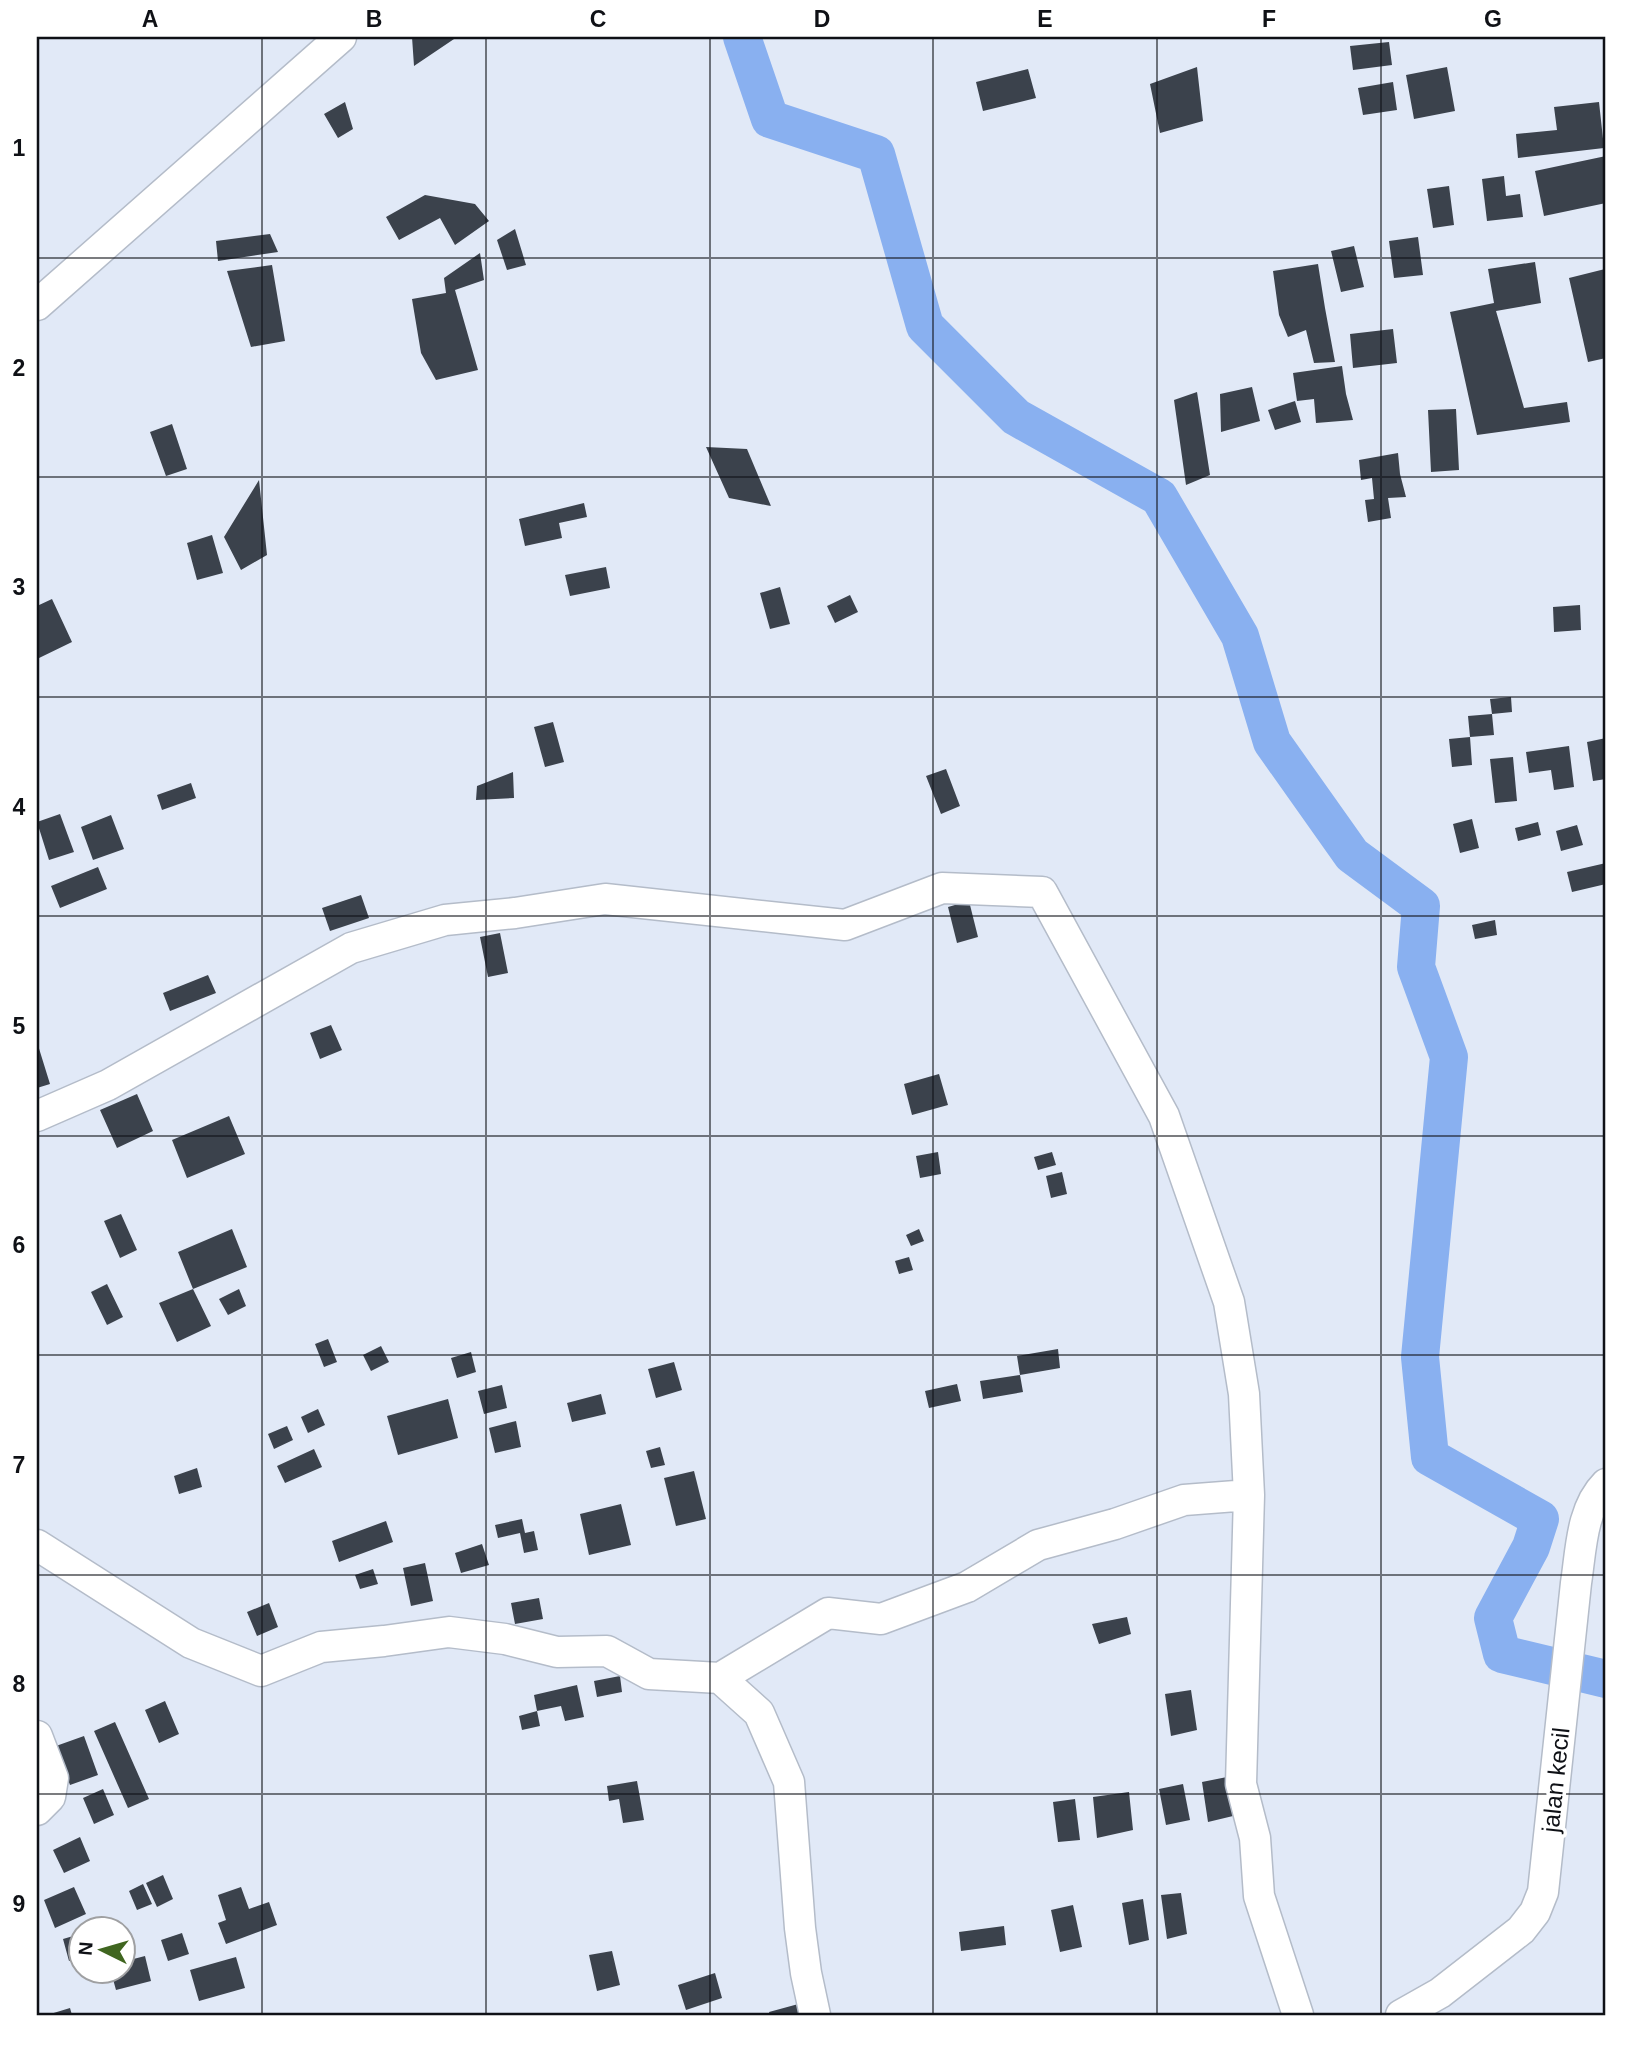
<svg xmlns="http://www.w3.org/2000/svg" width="1643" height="2052" font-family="Helvetica,sans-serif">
  <rect width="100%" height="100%" fill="#e1e9f7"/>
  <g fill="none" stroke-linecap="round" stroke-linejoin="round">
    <path stroke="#89b0f0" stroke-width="38" d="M742,37L770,119L876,154L925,326L1016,417L1159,497L1240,636L1272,742L1352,855L1421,906L1416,967L1449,1057L1420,1357L1430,1457L1540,1519L1531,1547L1493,1618L1502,1654L1606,1679"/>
  </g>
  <path fill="#3b424c" d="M412,37H457L414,66Z
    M1389,42L1392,65L1353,70L1350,46Z
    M1197,67L1203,121L1160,133L1150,84Z
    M1447,67L1455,111L1414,119L1406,75Z
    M1028,69L1036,98L983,111L976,82Z
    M1393,82L1397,110L1363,115L1358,88Z
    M345,102L353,129L338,138L324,114Z
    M1599,102L1604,148L1518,158L1516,134L1557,130L1554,107Z
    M1606,156V203L1544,216L1535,171Z
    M1504,176L1506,196L1520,194L1523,217L1487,221L1482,179Z
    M1449,186L1454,225L1433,228L1427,189Z
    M425,195L475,204L489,221L455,245L440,218L399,240L386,217Z
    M515,229L526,265L507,270L497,240Z
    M270,234L278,252L218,261L216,241Z
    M1418,237L1423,275L1394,278L1389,241Z
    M1354,246L1364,287L1341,292L1331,251Z
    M480,253L484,280L455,290L478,370L436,380L421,353L412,299L446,293L444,278Z
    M1535,262L1541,303L1496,311L1524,408L1567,402L1570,422L1477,435L1450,312L1494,303L1488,269Z
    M1318,264L1325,308L1335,362L1314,363L1306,330L1288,337L1279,315L1273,271Z
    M272,265L285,341L251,347L227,271Z
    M1605,269L1606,358L1588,362L1569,278Z
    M1393,329L1397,363L1353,368L1350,334Z
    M1342,366L1346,394L1353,420L1316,423L1314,399L1297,401L1293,373Z
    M1252,387L1260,421L1221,432L1220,394Z
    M1197,392L1210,475L1186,485L1174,400Z
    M1295,401L1301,422L1275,430L1268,410Z
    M1456,409L1459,470L1431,472L1428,410Z
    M172,424L187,469L166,476L150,432Z
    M706,447L747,449L771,506L729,498Z
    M1398,453L1400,474L1406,497L1388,498L1391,518L1368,522L1365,500L1374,499L1372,478L1361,480L1359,460Z
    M259,480L267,555L241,570L224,537Z
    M584,503L587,517L559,523L562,538L525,546L519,519Z
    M212,535L223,573L197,580L187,543Z
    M606,567L610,588L570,596L565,575Z
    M780,587L790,624L770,629L760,593Z
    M850,595L858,612L835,623L827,606Z
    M52,599L72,642L37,659V606Z
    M1580,605L1581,630L1554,632L1553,607Z
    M1511,697L1512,712L1492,714L1490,699Z
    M1492,714L1494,735L1470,737L1472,765L1452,767L1449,739L1470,737L1468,716Z
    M553,722L564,762L545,767L534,727Z
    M1606,738V779L1593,781L1587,742Z
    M1569,746L1574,787L1554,790L1551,770L1529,773L1526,752Z
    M1513,757L1517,801L1495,803L1490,759Z
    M946,769L960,806L941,814L926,776Z
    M513,772L514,798L476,800L477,786Z
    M191,783L196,798L162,810L157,795Z
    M60,814L74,852L49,860L37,822Z
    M111,815L124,849L93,860L81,827Z
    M1472,819L1479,848L1460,853L1453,824Z
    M1538,822L1541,835L1518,841L1515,828Z
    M1577,825L1583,845L1561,851L1556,831Z
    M1606,863V884L1572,892L1567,872Z
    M98,867L107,889L60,908L51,886Z
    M361,895L369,918L330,931L322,908Z
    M969,901L978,937L957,943L948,907Z
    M1495,920L1497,935L1475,939L1472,925Z
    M500,933L508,973L488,977L480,937Z
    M208,975L216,993L170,1011L163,993Z
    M331,1025L342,1050L320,1059L310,1033Z
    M37,1042L50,1084L37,1088Z
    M939,1074L948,1105L912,1115L904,1084Z
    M137,1094L153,1131L117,1148L100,1110Z
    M229,1116L245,1154L187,1178L172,1140Z
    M938,1152L941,1174L920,1178L916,1156Z
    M1052,1152L1056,1165L1038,1170L1034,1157Z
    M1062,1172L1067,1194L1051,1198L1046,1176Z
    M121,1214L137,1250L120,1258L104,1221Z
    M232,1229L247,1267L193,1289L178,1252Z
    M919,1229L924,1241L911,1246L906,1235Z
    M909,1257L913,1270L899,1274L895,1261Z
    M107,1284L123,1317L107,1325L91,1292Z
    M193,1289L211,1326L177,1342L159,1303Z
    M239,1289L246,1306L228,1315L219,1299Z
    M328,1339L337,1362L324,1367L315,1344Z
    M381,1346L389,1362L371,1371L363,1355Z
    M1058,1349L1060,1368L1020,1375L1023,1392L983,1399L980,1381L1020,1375L1017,1356Z
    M471,1352L476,1372L457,1378L451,1358Z
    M674,1362L682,1390L656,1398L648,1369Z
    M957,1384L961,1401L929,1408L925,1391Z
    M502,1385L507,1408L484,1414L478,1391Z
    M601,1394L606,1414L572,1422L567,1403Z
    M448,1399L458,1438L398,1455L387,1416Z
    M318,1409L325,1425L308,1433L301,1417Z
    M516,1421L521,1447L495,1453L489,1428Z
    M287,1426L293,1440L274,1449L268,1434Z
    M660,1447L665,1465L651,1468L646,1451Z
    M314,1449L322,1467L285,1483L277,1466Z
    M197,1468L202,1487L179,1494L174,1476Z
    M694,1471L706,1519L676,1526L664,1478Z
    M621,1504L631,1545L589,1555L580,1514Z
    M522,1519L525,1533L534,1531L538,1550L524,1553L520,1533L498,1538L495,1525Z
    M386,1521L393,1542L339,1562L332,1541Z
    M482,1544L489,1565L461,1573L455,1553Z
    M425,1563L433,1601L411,1606L403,1568Z
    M373,1569L378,1584L360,1589L355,1575Z
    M539,1598L543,1619L515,1624L511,1603Z
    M269,1603L278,1627L257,1636L247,1612Z
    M1127,1617L1131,1634L1099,1644L1092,1624Z
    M620,1676L622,1692L597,1697L594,1681Z
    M577,1685L584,1717L565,1721L561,1706L537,1711L534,1695Z
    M1191,1690L1197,1730L1171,1736L1165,1694Z
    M165,1701L179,1734L159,1743L145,1710Z
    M537,1711L540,1726L522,1730L519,1716Z
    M115,1722L149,1799L128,1808L94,1731Z
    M84,1736L98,1775L70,1785L56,1746Z
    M1227,1777L1233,1816L1208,1822L1202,1782Z
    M637,1781L644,1820L623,1823L619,1799L609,1801L607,1786Z
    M1183,1784L1190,1820L1166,1825L1159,1789Z
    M103,1789L114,1815L94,1824L83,1798Z
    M1129,1792L1133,1830L1097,1838L1093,1797Z
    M1075,1799L1080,1840L1058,1842L1053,1802Z
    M80,1837L90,1861L64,1873L53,1850Z
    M163,1875L173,1899L157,1907L146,1883Z
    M143,1884L152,1904L137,1910L129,1891Z
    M74,1887L86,1914L55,1928L44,1900Z
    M241,1887L249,1909L269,1902L277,1925L226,1944L218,1923L226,1920L218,1895Z
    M1181,1893L1187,1934L1167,1939L1161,1895Z
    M1143,1899L1149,1940L1129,1945L1122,1903Z
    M1073,1905L1082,1947L1060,1952L1051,1910Z
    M1004,1926L1006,1945L961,1951L959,1932Z
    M182,1933L189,1954L168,1961L161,1940Z
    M80,1934V1958L69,1961L63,1939Z
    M612,1951L620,1985L597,1991L589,1955Z
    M145,1956L151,1981L116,1990L111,1972H122V1962Z
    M236,1957L245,1988L199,2001L190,1970Z
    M715,1973L722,1998L686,2010L678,1985Z
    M802,2003L805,2015H770L769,2012Z
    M70,2008L72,2015H47Z"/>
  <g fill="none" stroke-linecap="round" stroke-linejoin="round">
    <defs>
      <path id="minor" d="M37,305L341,37
        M37,1116L108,1085L351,948L445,920L515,913L605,899L845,925L942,888L1042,892L1164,1116L1229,1302L1244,1394L1249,1495L1241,1784L1255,1838L1259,1896L1298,2015
        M37,1545L191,1643L261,1671L321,1647L384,1641L449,1632L505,1639L557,1652L607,1651L649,1674L720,1678L828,1613L881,1619L967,1587L1038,1545L1115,1524L1184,1500L1249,1495
        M720,1678L759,1713L789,1782L800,1928L806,1973L815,2015
        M37,1736L53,1778L50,1797L37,1810
        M1401,2015L1440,1993L1521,1930L1535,1912L1543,1892L1576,1583C1581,1551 1581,1509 1606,1484"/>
    </defs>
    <use href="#minor" stroke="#b4bcc9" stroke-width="33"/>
    <use href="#minor" stroke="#fff" stroke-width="30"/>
  </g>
  <path fill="none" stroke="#0f1116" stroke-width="2" stroke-opacity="0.55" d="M262,37V2015M486,37V2015M710,37V2015M933,37V2015M1157,37V2015M1381,37V2015M37,258H1606M37,477H1606M37,697H1606M37,916H1606M37,1136H1606M37,1355H1606M37,1575H1606M37,1794H1606"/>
  <g text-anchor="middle" stroke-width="7" stroke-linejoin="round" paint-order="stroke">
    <g font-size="24" fill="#0f1116" stroke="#fff">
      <text transform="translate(1556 1780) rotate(-84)" y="8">jalan kecil</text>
    </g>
  </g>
  <rect width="1643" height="2052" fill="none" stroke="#ffffff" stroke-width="77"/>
  <g transform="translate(102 1950) rotate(275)"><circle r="33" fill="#ffffff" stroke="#9fa0a2" stroke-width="2"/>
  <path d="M0-5L12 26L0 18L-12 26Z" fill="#406620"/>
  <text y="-10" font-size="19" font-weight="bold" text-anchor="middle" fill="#0f1116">N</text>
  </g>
  <rect x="38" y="38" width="1566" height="1976" fill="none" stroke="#0f1116" stroke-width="2.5"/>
  <g font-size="23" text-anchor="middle" font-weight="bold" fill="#0f1116">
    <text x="150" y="27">A</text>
    <text x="374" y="27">B</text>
    <text x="598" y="27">C</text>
    <text x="822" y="27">D</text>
    <text x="1045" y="27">E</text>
    <text x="1269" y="27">F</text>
    <text x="1493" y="27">G</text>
    <text x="19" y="156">1</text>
    <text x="19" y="376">2</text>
    <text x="19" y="595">3</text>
    <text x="19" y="815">4</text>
    <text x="19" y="1034">5</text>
    <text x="19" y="1253">6</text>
    <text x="19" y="1473">7</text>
    <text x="19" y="1692">8</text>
    <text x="19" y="1912">9</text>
  </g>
</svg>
